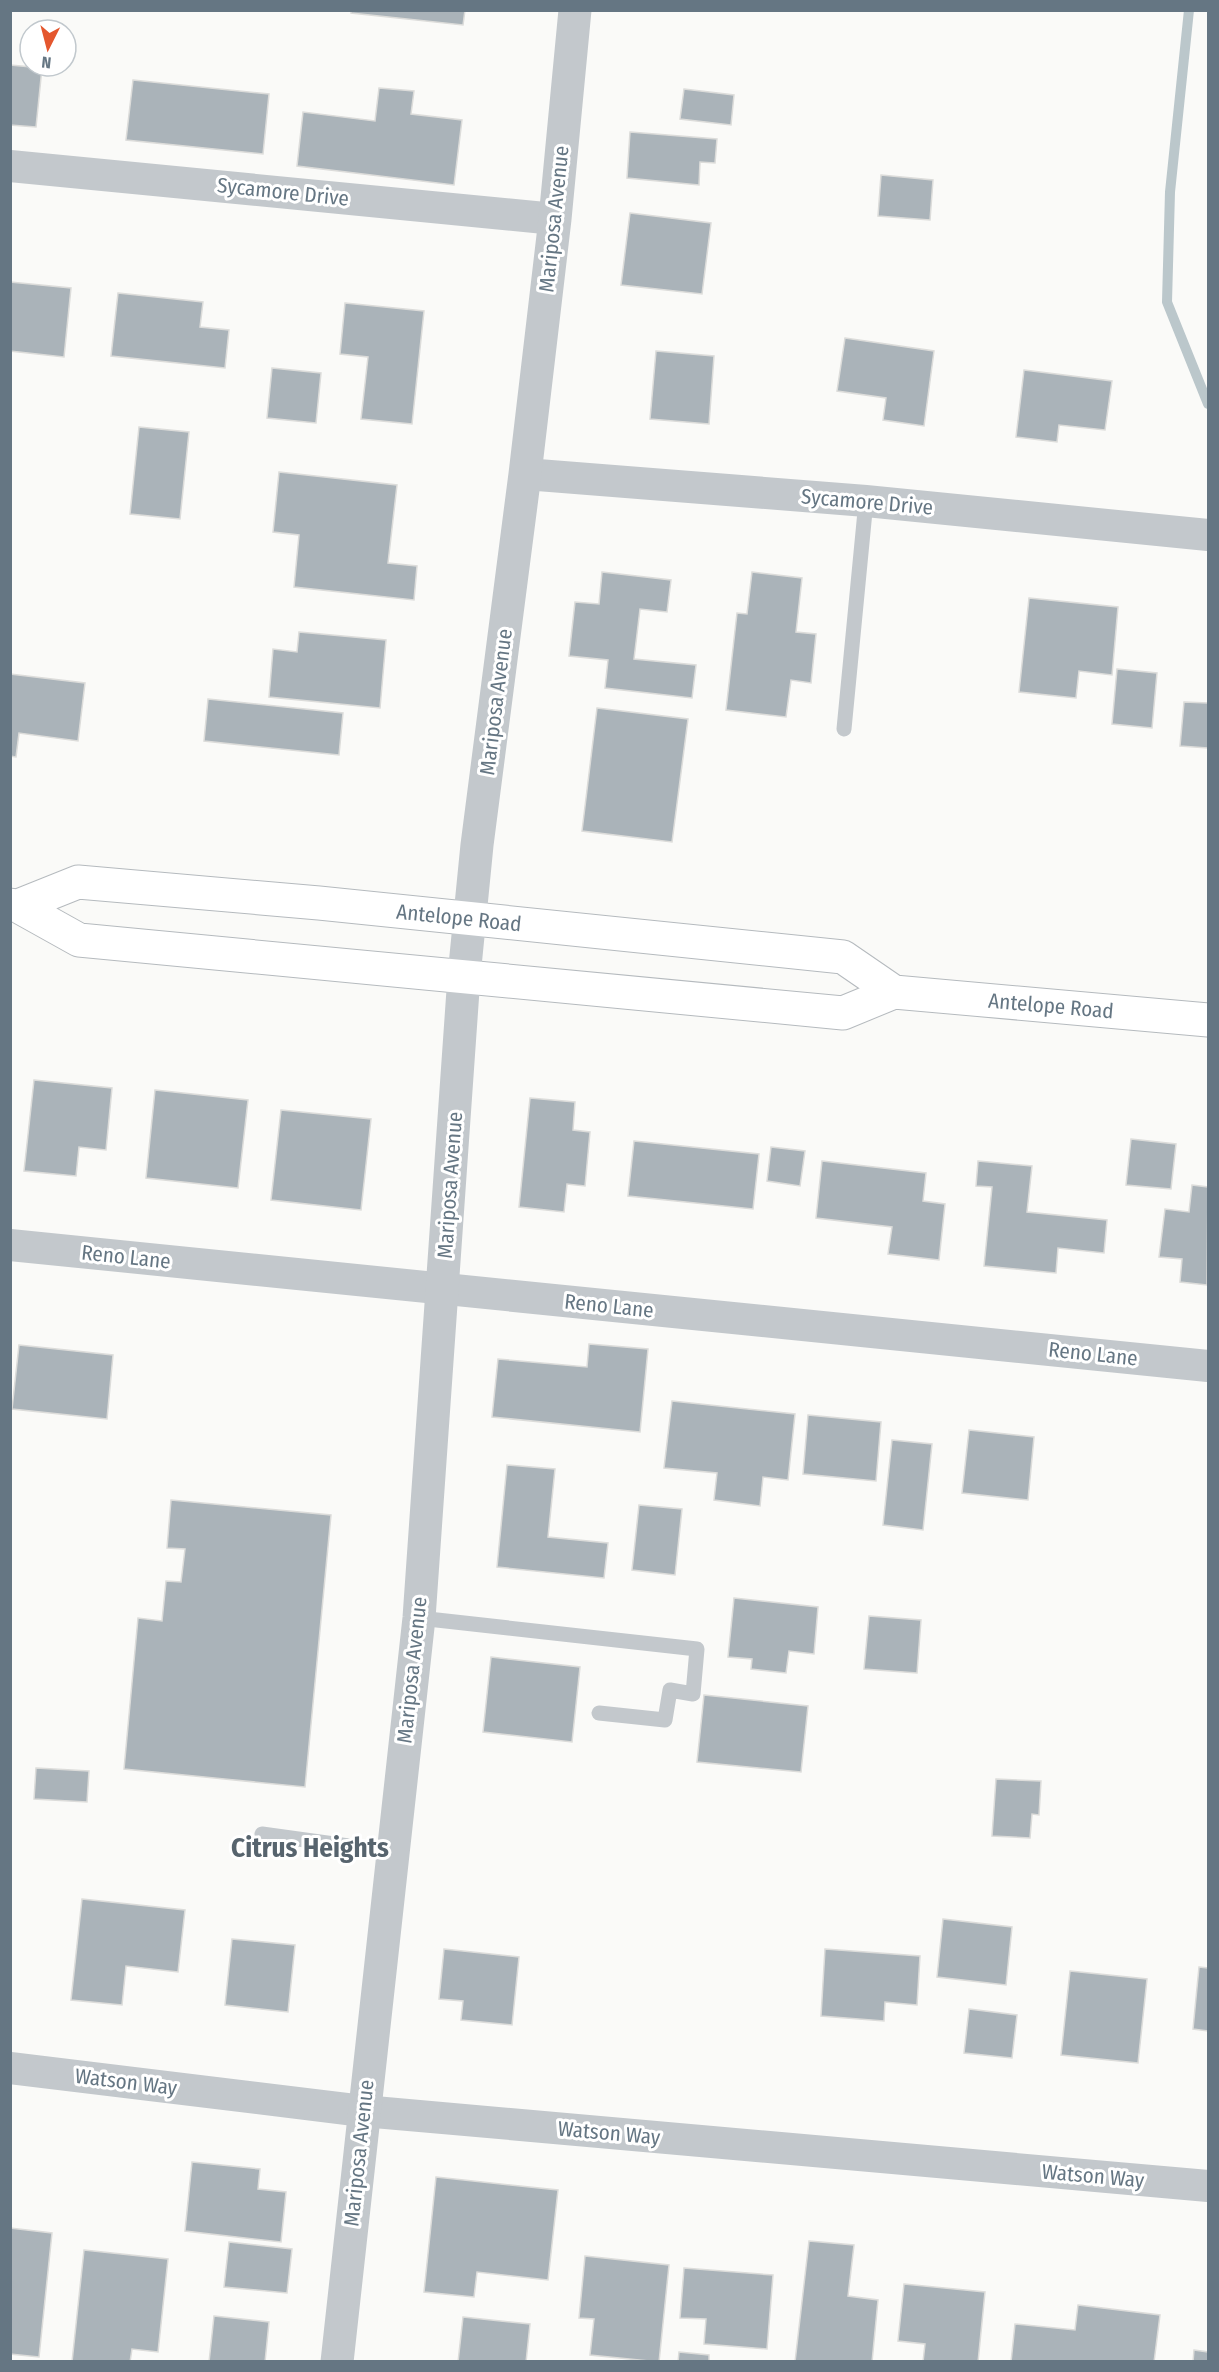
<svg xmlns="http://www.w3.org/2000/svg" width="1219" height="2372" font-family="'Fira Sans Condensed',sans-serif">
  <rect width="100%" height="100%" fill="#fafaf8"/>
  <g fill="none" stroke-linecap="round" stroke-linejoin="round">
    <path stroke="#bbc7cb" stroke-width="10" d="M1189,10L1170,192L1167,302L1208,404"/>
  </g>
  <path fill="#aab3b9" stroke="#dcdcda" stroke-width="1.5" d="M351,10H465L463,25L351,13Z
    M10,65L42,68L36,127L10,125Z
    M133,80L269,94L263,154L126,140Z
    M379,88L414,91L411,114L462,120L454,185L297,166L303,112L375,121Z
    M684,89L734,95L731,125L680,119Z
    M630,132L717,139L715,163L700,162L699,185L627,178Z
    M881,175L933,180L930,220L878,216Z
    M630,213L711,223L702,294L621,285Z
    M10,282L71,288L64,357L10,351Z
    M118,293L203,302L200,327L229,330L225,368L111,356Z
    M345,303L424,311L412,424L361,419L368,357L340,354Z
    M845,338L934,351L924,426L883,420L886,398L837,391Z
    M656,351L714,356L709,424L650,419Z
    M272,368L321,373L316,423L267,418Z
    M1024,370L1112,381L1105,430L1059,425L1057,442L1016,437Z
    M139,427L189,432L180,519L130,514Z
    M279,472L397,485L388,563L417,566L414,600L294,587L299,535L273,532Z
    M602,572L671,580L667,612L640,609L634,659L696,665L692,698L605,688L608,660L569,656L575,602L599,604Z
    M752,572L802,578L796,632L816,634L811,683L791,680L786,717L726,710L737,613L747,614Z
    M1029,598L1118,607L1112,675L1079,671L1076,698L1019,692Z
    M299,632L386,640L380,708L269,697L273,649L297,652Z
    M1117,669L1157,673L1152,728L1112,724Z
    M10,674L85,683L78,741L19,733L16,757L10,756Z
    M208,699L343,713L339,755L204,741Z
    M1184,702L1208,703V748L1180,746Z
    M597,708L688,719L672,842L582,831Z
    M34,1080L112,1088L106,1150L79,1147L76,1176L24,1171Z
    M155,1090L248,1100L238,1188L146,1178Z
    M530,1098L575,1102L573,1130L590,1132L585,1186L567,1184L564,1212L519,1207Z
    M281,1110L371,1119L361,1210L271,1200Z
    M1131,1139L1176,1144L1171,1189L1126,1185Z
    M634,1141L759,1154L753,1209L628,1196Z
    M771,1147L805,1151L800,1186L767,1181Z
    M822,1161L926,1173L923,1201L945,1204L939,1260L888,1254L892,1227L816,1218Z
    M978,1161L1032,1166L1027,1212L1107,1220L1104,1253L1058,1248L1056,1273L984,1266L992,1187L976,1186Z
    M1192,1185L1208,1187L1207,1285L1180,1282L1182,1259L1159,1257L1165,1209L1189,1212Z
    M589,1344L648,1349L640,1432L492,1417L498,1359L587,1367Z
    M19,1345L113,1355L107,1419L12,1409Z
    M672,1401L795,1414L788,1480L763,1477L760,1506L714,1500L717,1473L664,1468Z
    M808,1415L881,1422L876,1481L803,1474Z
    M969,1430L1034,1437L1028,1500L962,1493Z
    M892,1440L932,1444L923,1530L883,1525Z
    M507,1465L555,1469L548,1537L608,1543L604,1578L497,1567Z
    M171,1500L331,1515L305,1787L124,1769L138,1618L162,1621L166,1581L181,1582L185,1549L167,1548Z
    M639,1505L682,1509L675,1575L632,1570Z
    M734,1598L818,1607L814,1654L789,1651L786,1673L751,1669L752,1659L728,1657Z
    M869,1616L921,1620L917,1673L864,1669Z
    M491,1657L580,1667L572,1742L483,1732Z
    M704,1695L808,1706L801,1772L697,1762Z
    M36,1768L89,1771L87,1802L34,1799Z
    M996,1779L1041,1781L1039,1815L1032,1814L1030,1838L992,1836Z
    M82,1899L185,1910L178,1972L126,1966L122,2005L71,2000Z
    M943,1919L1012,1927L1006,1985L937,1977Z
    M232,1939L295,1945L288,2012L225,2005Z
    M444,1949L519,1957L512,2025L461,2020L463,2001L439,1999Z
    M825,1949L920,1956L917,2005L885,2002L884,2021L821,2016Z
    M1199,1967L1208,1968V2031L1193,2029Z
    M1070,1971L1147,1979L1138,2063L1061,2055Z
    M969,2009L1017,2015L1012,2058L964,2053Z
    M192,2162L260,2169L258,2189L286,2192L281,2242L185,2231Z
    M436,2177L558,2190L548,2280L477,2272L474,2297L424,2292Z
    M10,2228L52,2233L39,2357L10,2354Z
    M809,2241L854,2245L848,2296L878,2300L872,2362H795Z
    M229,2242L292,2249L287,2293L224,2287Z
    M84,2250L168,2259L158,2352L132,2349L130,2362H72Z
    M585,2256L669,2265L659,2362L590,2355L594,2319L579,2318Z
    M684,2268L773,2275L767,2349L704,2344L706,2319L680,2318Z
    M904,2284L985,2292L978,2362H923L925,2344L898,2341Z
    M1078,2305L1160,2315L1154,2362H1011L1015,2324L1075,2330Z
    M214,2316L269,2322L265,2362H209Z
    M463,2317L530,2324L526,2362H458Z
    M1194,2350L1208,2352V2362H1193Z
    M679,2352L709,2355V2362H678Z"/>
  <g fill="none" stroke-linecap="round" stroke-linejoin="round">
    <defs>
      <path id="primary" d="M10,905L18,906L79,940L843,1013L894,992L1208,1020
        M18,906L78,882L319,903L843,957L894,992"/>
    </defs>
    <use href="#primary" stroke="#b5babe" stroke-width="35"/>
    <path stroke="#c3c8cc" stroke-width="15" d="M844,729L866,501
      M419,1618L697,1649L693,1694L670,1690L665,1720L599,1713
      M262,1834L392,1852"/>
    <path stroke="#c3c8cc" stroke-width="32" d="M10,166L555,219
      M525,474L866,501L1208,535
      M10,1245L1208,1366
      M10,2068L363,2111L1208,2186"/>
    <path stroke="#c3c8cc" stroke-width="33" d="M337,2362L419,1618L464,976L477,845L525,474L555,219L575,10"/>
    <use href="#primary" stroke="#fff" stroke-width="33"/>
  </g>
  <g text-anchor="middle" stroke-width="6" stroke-linejoin="round" paint-order="stroke">
    <g font-size="21" fill="#657683" stroke="#fff">
      <text transform="translate(283 192) rotate(6)" y="7">Sycamore Drive</text>
      <text transform="translate(554 219) rotate(-84)" y="7">Mariposa Avenue</text>
      <text transform="translate(867 502) rotate(5)" y="7">Sycamore Drive</text>
      <text transform="translate(496 702) rotate(-83)" y="7">Mariposa Avenue</text>
      <text transform="translate(459 918) rotate(6)" y="7">Antelope Road</text>
      <text transform="translate(1051 1006) rotate(5)" y="7">Antelope Road</text>
      <text transform="translate(450 1185) rotate(-86)" y="7">Mariposa Avenue</text>
      <text transform="translate(126 1257) rotate(6)" y="7">Reno Lane</text>
      <text transform="translate(609 1306) rotate(6)" y="7">Reno Lane</text>
      <text transform="translate(1093 1354) rotate(6)" y="7">Reno Lane</text>
      <text transform="translate(412 1670) rotate(-84)" y="7">Mariposa Avenue</text>
      <text transform="translate(126 2082) rotate(7)" y="7">Watson Way</text>
      <text transform="translate(609 2133) rotate(5)" y="7">Watson Way</text>
      <text transform="translate(359 2153) rotate(-84)" y="7">Mariposa Avenue</text>
      <text transform="translate(1093 2176) rotate(5)" y="7">Watson Way</text>
    </g>
    <g font-size="27" font-weight="bold" fill="#57646e" stroke="#fff">
      <text x="310" y="1857">Citrus Heights</text>
    </g>
  </g>
  <rect width="1219" height="2372" fill="none" stroke="#657683" stroke-width="24"/>
  <g transform="translate(48 48) rotate(186)"><circle r="28" fill="#ffffff" stroke="#c1c8cd" stroke-width="1.5"/>
  <path d="M0-4.5L10 22L0 15L-10 22Z" fill="#e4572e"/>
  <text y="-9" font-size="16" font-weight="bold" text-anchor="middle" fill="#657683">N</text>
  </g>
</svg>
